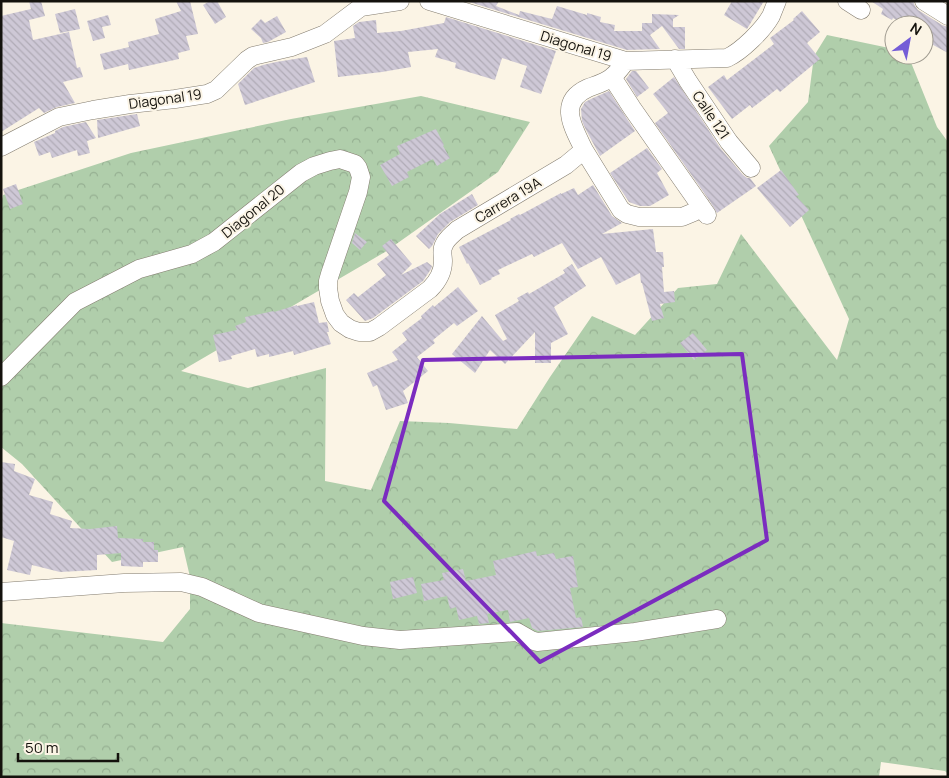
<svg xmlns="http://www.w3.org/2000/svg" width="949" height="778" font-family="Manrope,sans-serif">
  <defs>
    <pattern id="forest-crowns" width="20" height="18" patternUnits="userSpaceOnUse" patternTransform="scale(1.25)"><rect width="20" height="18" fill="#b0ceab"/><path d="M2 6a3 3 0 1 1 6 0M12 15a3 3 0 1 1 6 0" fill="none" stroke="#96b092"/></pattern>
    <pattern id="building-back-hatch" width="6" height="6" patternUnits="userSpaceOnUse" patternTransform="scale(1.25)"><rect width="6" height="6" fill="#cec8d6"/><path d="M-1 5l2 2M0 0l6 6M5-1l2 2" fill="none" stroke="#b0abb6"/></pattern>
  </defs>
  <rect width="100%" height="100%" fill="#fbf4e5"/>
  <path fill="url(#forest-crowns)" d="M827,35L894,49V55H908L937,127L948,142V774L945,771L881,762L879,777H1V623L163,642L190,609V577L183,547L112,562L22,464L1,447V203L3,195L131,153L291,119L421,96L530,122L498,172L385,252L181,371L248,388L326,368L325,481L371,490L400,421L449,423L517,429L550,377L592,316L635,335L678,288L717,284L741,234L837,360L849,319L769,146L808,102L814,56Z"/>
  <path fill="url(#building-back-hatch)" d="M29,1H41L45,16L29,20L33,40L69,32L77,68L80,67L83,77L63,82L75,103L57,107L44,113L39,108L1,132V16L31,9Z
    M176,1H190L198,34L186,36L190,50L178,53L179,59L129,70L128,64L104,70L100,54L129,47L128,42L159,34L155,19L181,11Z
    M210,1H217L226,17L215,24L203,5Z
    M466,1H499L496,6L519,15L520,11L552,19L557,6L587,15V13L601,17L600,22L615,25L614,31H642V23H652V14L679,15L673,19V27H685V49H679L662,26L650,35L660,49L627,50Z
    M732,1H764L747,29L724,15Z
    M871,1H913L915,6L918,10L942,25L948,27V53L924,40V25H905L893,18L892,20L881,14L883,9Z
    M75,9L80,29L60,33L55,14Z
    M802,11L820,32L807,43L820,59L780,92L777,89L752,108L750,105L732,119L708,87L724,75L727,80L774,44L770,38L794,20L793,19Z
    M108,15L111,25L102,27L105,38L93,41L87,21Z
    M277,16L286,32L268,42L263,43L261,38L251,29L261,19L265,23Z
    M446,17L556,51L541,94L520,87L527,66L502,58L495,80L455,68L456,63L435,57L438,49L408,52L411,67L382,72L338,77L334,41L355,38L353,26L359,22L376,20L377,33L401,31L444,23Z
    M307,57L315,82L245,105L238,84L254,68L263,65L276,62Z
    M632,71H636L649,88L637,97L626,79Z
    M674,77L721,149L743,175L747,178H750L756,186L717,213L709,200L655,123L668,113L653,94Z
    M609,91L635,131L600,156L585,128L582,121L581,109L585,102L593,98Z
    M137,114L140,126L98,138L97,120Z
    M86,122L96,138L87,141L90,153L78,156L77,150L52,158L50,152L39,156L34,142L55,133V131L63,127Z
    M436,129L444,145L443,146L450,158L437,166L433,159L407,172L409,177L392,186L380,165L400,154L397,146Z
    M647,148L662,169L657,173L669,195L650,206H640L629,202L610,173Z
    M781,170L799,195L796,196L809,210L790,227L757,188Z
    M16,184L23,204L10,209L3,189Z
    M593,185L612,216L622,223L602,234L653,229L656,252H663L664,267H662L664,292L674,291L675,302L660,304L664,318L652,321L642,283H641L640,273L616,285L601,257L578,269L562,243L534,257L532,254L498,270L500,274L491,278L492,279L480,285L468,263L467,264L459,247L511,220L510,219L519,214L520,215L561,193V194L574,188L578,195Z
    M472,194L478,205L450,222L438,234L432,246L429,249L416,236L440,214Z
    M355,233L367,242L360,250L352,243Z
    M391,239L412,264L401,275L427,262L432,266L431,269L423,281L373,318L365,321L346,300L354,293L358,297L386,275L377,264L389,255L382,246Z
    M572,264L586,286L554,307L568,334L551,343V363H535V332L505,364L490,350L475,373L452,354L482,316L503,341L507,339L495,315L519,301L517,298L528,292L529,294L565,273L563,270Z
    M458,287L478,311L457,326L454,323L433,340L435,343L417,357L428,371L403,391L408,403L386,410L377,385L373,387L367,373L398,360L392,352L407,340L402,333L422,318L421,316L433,305L434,307Z
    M314,302L319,323L327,322L329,332H327L331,344L294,355L293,351L269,357V354L257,357L255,349L231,356L232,359L219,362L213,335L237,330L235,326L246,322L245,317L274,311V312L297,305V306Z
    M693,333L707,350L694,360L680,343Z
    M1,462L15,464L14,471L35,479L29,495L53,502L50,514L72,521L70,528L90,529L117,526L118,538L143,539V542H154V550H158V562H143V567L121,566V553L97,555V570L60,572L32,565L30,575L7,570L14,541L1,537Z
    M536,551L537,556L554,553L556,559L573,556L578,587L570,588L576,618L581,617L583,627L538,631L532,628L529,618L510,622L508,610L487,614L489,623L479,624L477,616L459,620L456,607L450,609L447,596L424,601L421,584L444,580L442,573L463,569L466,581L496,575L493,561Z
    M413,577L417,593L393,599L390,582Z"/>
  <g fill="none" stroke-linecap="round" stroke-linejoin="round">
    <defs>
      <path id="minor" d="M429,1L626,61L727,58C742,51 763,30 771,16C773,11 775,6 777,1
        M847,1L861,10
        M924,1L948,16
        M675,59L688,81L729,142L751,168
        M612,77L632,108L707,215
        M1,147L59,117L93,110L130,104L175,99L207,94L216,90L247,60L253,56L292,47L325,34L361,7L400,1
        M584,150L621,210L627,214L639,217H682L694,212L701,206
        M1,377L75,302L139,269L192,254L214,242L301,173L314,166L330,161L340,159L355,164L358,168L361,177L358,192L330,274L328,281V288L330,301L335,315L341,323L350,329L359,332H370L379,327L430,289C438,281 443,272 443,261C443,256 441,250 444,245C446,239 452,235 457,230L566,165L584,150C573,127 557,102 588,88C596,85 607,82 613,76C618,72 622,66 626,61
        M1,592L124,583L181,582L202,587L259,613L363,636L400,640L517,632L531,640L537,642L635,632L717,619"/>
    </defs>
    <use href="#minor" stroke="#837c6f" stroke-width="19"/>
    <use href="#minor" stroke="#fff" stroke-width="18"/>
  </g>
  <path fill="none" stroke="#7b2cbf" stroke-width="4" stroke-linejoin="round" d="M742,354L767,540L540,662L384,501L423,360Z"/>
  <g text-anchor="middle" stroke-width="4" stroke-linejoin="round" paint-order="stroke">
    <g font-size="14" fill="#14120d" stroke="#fbf4e5">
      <text transform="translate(576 46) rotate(17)" y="5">Diagonal 19</text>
      <text transform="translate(165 99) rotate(-8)" y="5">Diagonal 19</text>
      <text transform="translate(711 115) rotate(56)" y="5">Calle 121</text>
      <text transform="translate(508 200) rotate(-31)" y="5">Carrera 19A</text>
      <text transform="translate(253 211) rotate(-39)" y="5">Diagonal 20</text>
    </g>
  </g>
  <rect width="949" height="778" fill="none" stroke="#14120d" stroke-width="5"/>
  <g transform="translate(909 40) rotate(32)"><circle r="24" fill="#fbf4e5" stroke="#9f9a8f"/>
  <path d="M0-4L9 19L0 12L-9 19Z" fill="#755dd7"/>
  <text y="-8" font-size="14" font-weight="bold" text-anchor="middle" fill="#14120d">N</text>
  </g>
  <path d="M18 753v8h100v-8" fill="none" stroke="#14120d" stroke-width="2.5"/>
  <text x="25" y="753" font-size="15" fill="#14120d" stroke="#fbf4e5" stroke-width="4" paint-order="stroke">50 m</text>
</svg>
